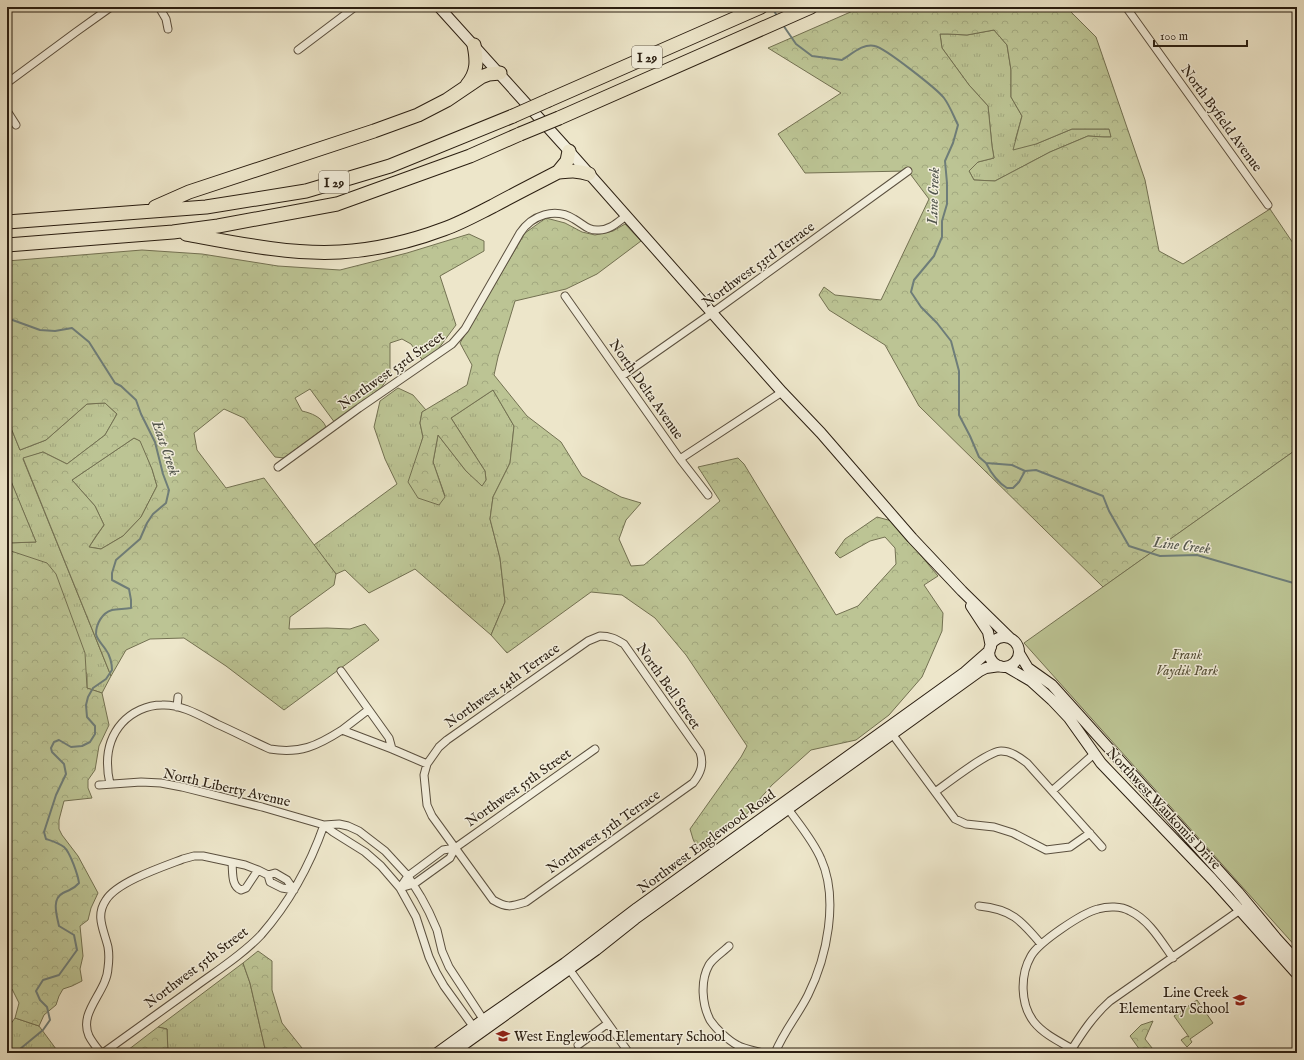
<svg xmlns="http://www.w3.org/2000/svg" width="1304" height="1060" font-family="'IM FELL English',serif">
  <defs>
    <pattern id="grass-tufts" width="24" height="20" patternUnits="userSpaceOnUse"><rect width="24" height="20" fill="#bcc494"/><path d="M3 7l-1-3M5 7V3M7 7l1-3M15 17l-1-3M17 17v-4M19 17l1-3" fill="none" stroke="#a2a87f"/></pattern>
    <pattern id="forest-crowns" width="20" height="18" patternUnits="userSpaceOnUse"><rect width="20" height="18" fill="#bcc494"/><path d="M2 6a3 3 0 1 1 6 0M12 15a3 3 0 1 1 6 0" fill="none" stroke="#a2a87f"/></pattern>
  </defs>
  <rect width="100%" height="100%" fill="#ede6ca"/>
  <filter id="stains"><feTurbulence type="fractalNoise" baseFrequency=".005" numOctaves="4"/><feColorMatrix values="0 0 0 0 .2 0 0 0 0 .09 0 0 0 0 .02 0 0 0 .5 -.17"/></filter>
  <radialGradient id="worn" r=".72"><stop offset=".6" stop-color="#630" stop-opacity="0"/><stop offset="1" stop-color="#630" stop-opacity=".3"/></radialGradient>
  <path fill="url(#grass-tufts)" stroke="#737152" d="M994,30L1007,45L1011,70V97L1022,116L1015,141L1036,144L1072,129H1110L1111,137H1104L1088,136L1050,152L995,181L974,180L969,171L978,162L994,158L992,146L988,106L969,85L942,48L940,34H948L967,35Z
    M398,388L413,395L426,410L422,412L420,423L423,437L418,455L445,496L433,462L438,435L466,471L482,485L486,480L485,471L451,418L493,390L514,426L510,463L493,497L490,519L500,558L505,602L491,635L415,569L369,593L345,570L336,574L314,545L397,484L385,459L374,427L380,401Z
    M105,403L117,414L105,435L67,464L43,452L23,459L111,676L102,693L87,688V674L11,551L7,552V543L36,542L11,482L7,479V418L20,450L46,440L87,404Z
    M134,438L141,441L152,469L157,486L141,517L123,536L101,549L89,547L104,525L95,506L72,480Z
    M243,963L250,983L266,1053H168L167,1029L158,1027Z
    M15,1018L39,1026L59,1053H7V1029Z"/>
  <path fill="url(#forest-crowns)" stroke="#737152" fill-rule="evenodd" d="M862,7H1066L1096,37L1145,180L1159,251L1183,264L1270,209L1297,249V449L1103,587L919,406L885,345L829,310L819,295L824,287L835,295L881,300L929,199L908,171L805,173L778,134L841,93L768,48ZM994,30L1007,45L1011,70V97L1022,116L1013,150L1036,144L1072,129H1109L1111,137H1104L1088,136L1050,152L995,181L974,180L969,171L978,162L994,158L992,146L988,106L969,85L942,48L940,34H948L967,35Z
    M546,218L565,223L582,232L595,235L613,231L625,224L641,241L597,274L566,289L515,301L498,357L494,375L527,416L561,442L582,476L621,497L641,503L626,520L619,539L631,566L644,565L720,501L698,467L738,458L744,464L836,615L858,606L896,564L895,548L885,537L870,541L840,558L835,553L845,539L877,517L892,521L938,576L924,585L943,613L942,631L922,677L889,715L856,740L811,750L772,785L745,816L697,848L693,839L690,829L741,757L747,746L686,655L655,618L622,595L591,592L507,653L491,635L505,602L500,558L490,519L493,497L510,463L514,426L493,390L451,418L485,471L486,480L482,486L466,471L438,435L433,462L445,497L439,505L418,498L408,482L423,437L420,423L422,412L467,385L472,365L460,343L525,233Z
    M469,234L484,241V251L440,276L456,325L436,352L423,361L411,344L402,339L390,343V375L381,388L335,423L310,389L295,398L302,411C311,413 322,417 326,427L284,458L275,457L244,418L224,409L194,433L197,450L226,488L264,478L336,574L334,585L290,617L289,629L327,628L350,629L365,624L379,640L284,710L226,666L184,638L150,639L126,650L111,676L23,458L43,452L67,464L105,435L117,414L105,403L87,404L46,440L20,450L7,418V261L142,250L202,254L278,266L340,270L407,253ZM134,438L140,441L152,469L157,486L141,517L123,536L101,549L89,547L96,536L104,525L95,506L72,480Z
    M7,479L11,481L36,542L7,543Z
    M11,551L47,563L56,574L85,653L87,688L102,693L109,725L99,746L95,770L88,780V788L92,798L64,801L59,820V829L62,835L78,856L98,893L91,908L88,920L80,926L83,956L80,969L82,981L72,986L63,989L59,996L56,1005L44,1015L39,1026L15,1018L19,1003L12,989L7,986V552Z
    M258,951L272,961V990L282,1023L306,1053H266L250,983L243,963Z
    M1153,1021L1145,1039L1156,1053H1142L1130,1036L1141,1025Z
    M158,1027L167,1029L168,1053H124Z"/>
  <path fill="#bcc494" stroke="#737152" d="M1297,449V948L1024,643Z
    M1197,1000L1213,1023L1190,1039L1192,1042L1187,1047L1181,1040L1187,1036L1189,1037L1174,1016Z"/>
  <g fill="none" stroke-linecap="round" stroke-linejoin="round">
    <path stroke="#6e7d79" stroke-width="2" d="M772,7L777,16
      M783,25L796,44L812,56L842,60C852,54 863,43 875,46C885,48 937,89 944,98C950,106 954,117 958,125L953,143L945,161L947,183V204L942,221V237L934,256L914,280L911,292L921,307L937,323L951,341L959,371V415L970,436L979,457L986,463L1012,465L1025,471L1036,470L1103,496L1109,511L1129,546L1160,556L1197,555L1297,584
      M7,318L40,330L55,331L72,328L89,342L115,383L121,386L136,400L141,414L155,442L163,474L169,490L166,503L153,514L147,523L140,539L116,560L112,573V580L129,589L131,600V608C125,609 118,609 112,610C102,613 96,624 96,634C97,640 103,645 106,650C110,655 112,664 112,670L106,679L93,688L88,697L86,705L87,717L95,726V734L90,742L82,746L71,747L59,740L54,742L51,748L52,752L64,764L66,774L56,795L44,832L46,839C52,841 59,843 64,847C70,852 78,875 79,883C73,890 71,889 63,893C51,899 57,916 59,926L74,935L77,950L59,975L43,980L36,991L40,1000L47,1007L50,1020L43,1030L20,1049L18,1053
      M986,463C991,473 997,482 1007,488H1013L1019,482L1025,471"/>
    <defs>
      <path id="street" d="M159,7L166,19L168,29
        M1126,7L1268,205
        M1290,7L1297,8
        M298,50L355,7
        M7,83L76,32L111,7
        M7,111L16,125
        M565,296L680,459L708,495
        M622,376L712,313L908,171
        M680,459L782,392
        M278,467L359,408L452,344L465,329L520,233C532,215 555,207 574,219C583,224 588,231 599,230C610,230 618,222 626,216
        M600,636C610,636 616,639 624,644L700,752C704,764 701,773 693,783L526,902C510,907 507,908 493,900L432,816L427,805L424,775L427,764L439,747L447,740L588,641Z
        M341,671L389,738L392,749
        M177,707L178,697
        M342,730L368,710
        M890,731L955,819L966,824L994,827L1013,833L1046,850L1070,847L1090,833
        M110,784C105,762 106,741 122,723C132,712 147,705 162,705C181,704 201,716 217,724C235,732 252,741 270,749C300,754 317,746 342,730L392,749L427,764
        M99,785L141,782L161,783L182,787L262,807L324,825L333,832L365,852L381,866L400,888L416,917L429,957L436,972L444,986L475,1029
        M1052,791L1094,754
        M935,792C948,783 988,751 1001,751C1011,751 1019,757 1027,763L1102,847
        M324,825L339,824L348,826L359,831L385,851L408,876L421,897L429,912L437,930L442,951L449,967L485,1022
        M232,863C233,872 231,886 241,890L246,888L258,870
        M268,875L275,873L287,880L294,890
        M400,888L408,876L443,850L455,848L595,749
        M400,888L414,884L450,858L455,848
        M979,906C1011,909 1021,920 1041,944
        M729,946C723,952 713,958 709,965C700,981 702,1004 710,1020C716,1029 728,1040 737,1045C743,1049 756,1051 764,1053
        M567,966L629,1053
        M578,1045L607,1024
        M1070,1052C1082,1033 1093,1016 1110,1001L1243,908
        M101,1053C97,1048 92,1042 89,1036C78,1012 107,992 108,968C109,961 109,953 108,947C104,930 95,916 106,900C117,882 162,867 183,859L194,856H203L245,865L258,870L268,875L270,882L282,888L294,890
        M103,1053C134,1031 165,1008 196,986C218,970 242,955 261,935C289,903 310,865 324,825
        M775,1053C784,1031 798,1015 808,995C827,957 839,899 821,859C813,840 798,823 786,806
        M1079,1053C1065,1044 1045,1036 1034,1022C1020,1004 1020,975 1031,956C1039,942 1082,913 1098,909C1108,906 1121,906 1130,911C1149,920 1161,941 1173,958"/>
      <path id="secondary" d="M439,7L569,151L782,392L821,433L912,538L962,591L1011,639
        M971,606L988,632L991,647
        M989 652a15 15 0 1 1 30 0a15 15 0 1 1-30 0Z
        M1019,653L1028,668L1052,685L1238,892L1276,938L1297,961
        M1007,667L1031,681L1052,700L1069,718L1101,763L1212,879L1297,974
        M437,1053L473,1027L565,963L637,908L965,672L990,650
        M452,1053L596,950L635,919L980,671L986,668L1000,666"/>
      <path id="highway" d="M467,85C478,72 477,60 474,45
        M549,100L761,7
        M559,118L811,7
        M558,172C571,171 577,170 589,174
        M155,207L189,192L374,131L418,115L447,100L481,77L489,74L500,73
        M7,222L206,207L306,191L390,166L513,116
        M186,234C235,243 291,255 340,252C374,250 412,241 444,229C461,223 477,214 493,206C515,194 537,183 558,172L567,161L569,151
        M7,245L173,232L218,226L337,204L470,156L520,134"/>
    </defs>
    <use href="#street" stroke="#5b503f" stroke-width="9"/>
    <use href="#secondary" stroke="#2a1e11" stroke-width="12"/>
    <use href="#highway" stroke="#2a1e11" stroke-width="15"/>
    <use href="#street" stroke="#f3efdd" stroke-width="7"/>
    <use href="#secondary" stroke="#f3efdd" stroke-width="10"/>
    <use href="#highway" stroke="#ede6ca" stroke-width="13"/>
    <defs>
      <path id="highway-bridge" d="M513,116L549,100
        M520,134L559,118"/>
    </defs>
    <use href="#highway-bridge" stroke="#2a1e11" stroke-width="15" stroke-linecap="butt"/>
    <use href="#highway-bridge" stroke="#ede6ca" stroke-width="13"/>
  </g>
  <defs>
    <symbol id="school-bare" viewBox="-9 -9 18 18"><path d="M0-5L7-2L0 1L-7-2ZM-4 1L0 2.5L4 1V4Q0 6-4 4Z" fill="#8f2418" stroke="#f3efdd" stroke-width="2.5" paint-order="stroke"/></symbol>
  </defs>
  <g fill-rule="evenodd">
    <use href="#school-bare" x="1230" y="990" width="20" height="20"/>
    <use href="#school-bare" x="493" y="1026" width="20" height="20"/>
  </g>
  <g text-anchor="middle" stroke-width="3" stroke-linejoin="round" paint-order="stroke">
    <g fill="#f3efdd" stroke="#665d4e" stroke-width="1">
      <rect x="632" y="46" width="30" height="22" rx="3"/>
      <rect x="319" y="171" width="30" height="22" rx="3"/>
    </g>
    <g font-size="13" font-weight="bold" fill="#2a1e11">
      <text x="647" y="62">I 29</text>
      <text x="334" y="187">I 29</text>
    </g>
    <g font-size="14" fill="#2a1e11" stroke="#f3efdd">
      <text transform="translate(1222 118) rotate(54)" y="5">North Byfield Avenue</text>
      <text transform="translate(758 264) rotate(-36)" y="5">Northwest 53rd Terrace</text>
      <text transform="translate(391 370) rotate(-35)" y="5">Northwest 53rd Street</text>
      <text transform="translate(647 389) rotate(55)" y="5">North Delta Avenue</text>
      <text transform="translate(502 685) rotate(-35)" y="5">Northwest 54th Terrace</text>
      <text transform="translate(669 686) rotate(55)" y="5">North Bell Street</text>
      <text transform="translate(227 787) rotate(13)" y="5">North Liberty Avenue</text>
      <text transform="translate(518 787) rotate(-35)" y="5">Northwest 55th Street</text>
      <text transform="translate(1164 808) rotate(47)" y="5">Northwest Waukomis Drive</text>
      <text transform="translate(603 831) rotate(-35)" y="5">Northwest 55th Terrace</text>
      <text transform="translate(706 841) rotate(-36)" y="5">Northwest Englewood Road</text>
      <text transform="translate(196 967) rotate(-37)" y="5">Northwest 55th Street</text>
    </g>
    <g font-size="14" font-style="italic" fill="#565038" stroke="#f3efdd">
      <text x="1187" y="659">Frank<tspan x="1187" dy="16">Vaydik Park</tspan></text>
    </g>
    <g font-size="14" fill="#2a1e11" stroke="#f3efdd" text-anchor="end">
      <text x="1229" y="997">Line Creek<tspan x="1229" dy="16">Elementary School</tspan></text>
      <text x="514" y="1041" text-anchor="start">West Englewood Elementary School</text>
    </g>
    <g font-size="15" font-style="italic" fill="#52564e" stroke="#f3efdd">
      <text transform="translate(933 196) rotate(-88)" y="5">Line Creek</text>
      <text transform="translate(166 448) rotate(71)" y="5">East Creek</text>
      <text transform="translate(1182 545) rotate(7)" y="5">Line Creek</text>
    </g>
  </g>
  <rect width="1304" height="1060" fill="none" stroke="#ede6ca" stroke-width="24"/>
  <rect x="8" y="8" width="1288" height="1044" fill="none" stroke="#2a1e11" stroke-width="2"/>
  <rect x="12" y="12" width="1280" height="1036" fill="none" stroke="#2a1e11"/>
  <path d="M1154 40v6h93v-6" fill="none" stroke="#2a1e11" stroke-width="2"/>
  <text x="1160" y="40" font-size="12" fill="#2a1e11" stroke="#f3efdd" stroke-width="3" paint-order="stroke">100 m</text>
  <rect width="100%" height="100%" filter="url(#stains)"/>
  <rect width="100%" height="100%" fill="url(#worn)"/>
</svg>
